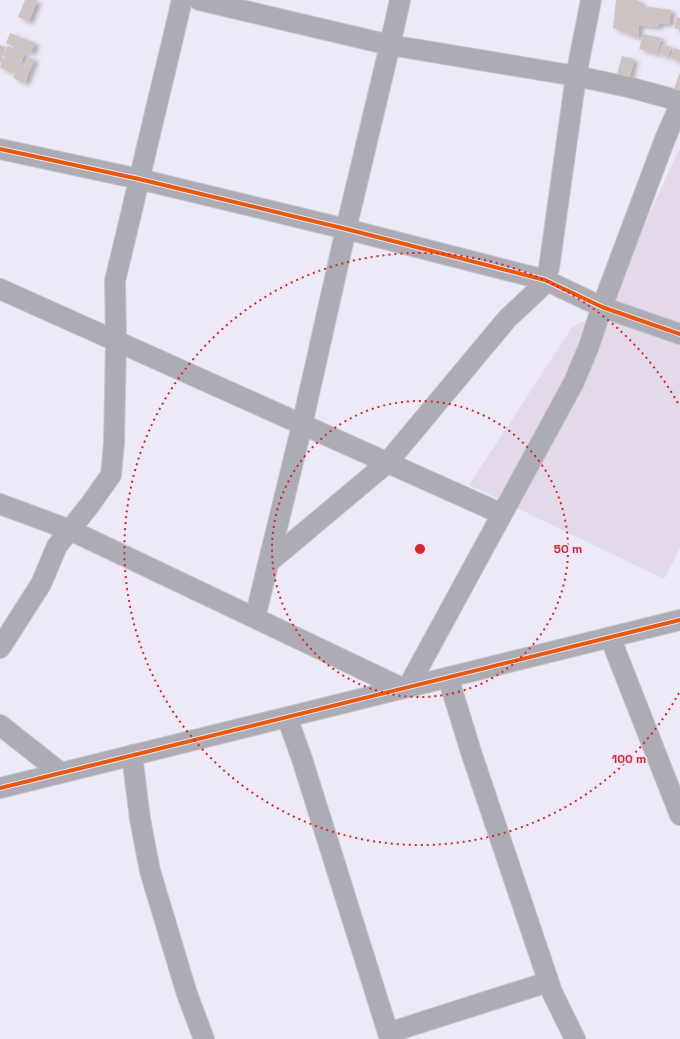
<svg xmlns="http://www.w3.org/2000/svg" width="680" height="1039" font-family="'Space Grotesk',sans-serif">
  <defs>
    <filter id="shadow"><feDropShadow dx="4.5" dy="2.5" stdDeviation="2" flood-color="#0004"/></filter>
  </defs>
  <rect width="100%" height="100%" fill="#ede9f6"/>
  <path fill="#e3d9e9" d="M680,147V548L664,579L469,485L573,326L605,312Z"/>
  <path fill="#cec5c3" filter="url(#shadow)" d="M25,0H37L29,22L18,17Z
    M616,0H637L641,2L640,13L642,6L671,10L669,24L659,23L658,27L639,25L638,38L613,28Z
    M677,17L680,18V30L674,28Z
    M10,33L35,43L31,53L6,43Z
    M643,34L661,38L657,54L639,49Z
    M662,44L671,47L668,57L659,54Z
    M0,45L6,47L2,58L24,66L28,57L34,59L25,83L13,78L15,74L0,68L1,63L0,62Z
    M8,46L25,53L21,63L3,56Z
    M674,48L680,50V62L670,58Z
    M622,56L634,59L628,84L615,81Z
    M680,72V91L674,89Z"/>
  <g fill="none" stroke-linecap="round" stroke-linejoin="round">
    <defs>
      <path id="street" d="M199,0L390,45L576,76L628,87L680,101
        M0,149L139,179L346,229L545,280L602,307L680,334
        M0,289L502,514
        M0,504L70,530L402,688
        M269,562L387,463L507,319L540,288L545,280L549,268L576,76L591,0
        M255,618L302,425L346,229L390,45L400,0
        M610,637L680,815
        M0,648L41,584L57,546L89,506L111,475L114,443L116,341L115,281L182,0
        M448,677L471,752L552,992L575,1039
        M408,687L574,382L589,346L602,307L665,139L680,105
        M287,717L302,759L390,1039
        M0,725L61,773
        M132,755L140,819L150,871L187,994L204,1039
        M0,788L680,620
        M388,1033L548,982"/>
    </defs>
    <use href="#street" stroke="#c9c5d0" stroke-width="22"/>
    <use href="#street" stroke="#adabb3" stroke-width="20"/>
    <defs>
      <path id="cycleway" d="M0,149L139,179L346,229L545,280L602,307L680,334
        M0,788L680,620"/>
    </defs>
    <use href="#cycleway" stroke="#ece4fb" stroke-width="6"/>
    <use href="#cycleway" stroke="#e8590c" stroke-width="4"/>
  </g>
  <g fill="none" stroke="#d62828" stroke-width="2" stroke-dasharray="2 4">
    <circle cx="420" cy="549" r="148"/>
    <path d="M679 693A296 296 0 1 1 679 405"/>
  </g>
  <circle cx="420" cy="549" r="6" fill="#d62828" stroke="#ece4fb" stroke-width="2"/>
  <g font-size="12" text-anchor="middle" font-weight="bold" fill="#d62828" stroke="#ece4fb" stroke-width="3.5" stroke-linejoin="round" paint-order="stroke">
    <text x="568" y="553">50 m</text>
    <text x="629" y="763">100 m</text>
  </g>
</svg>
